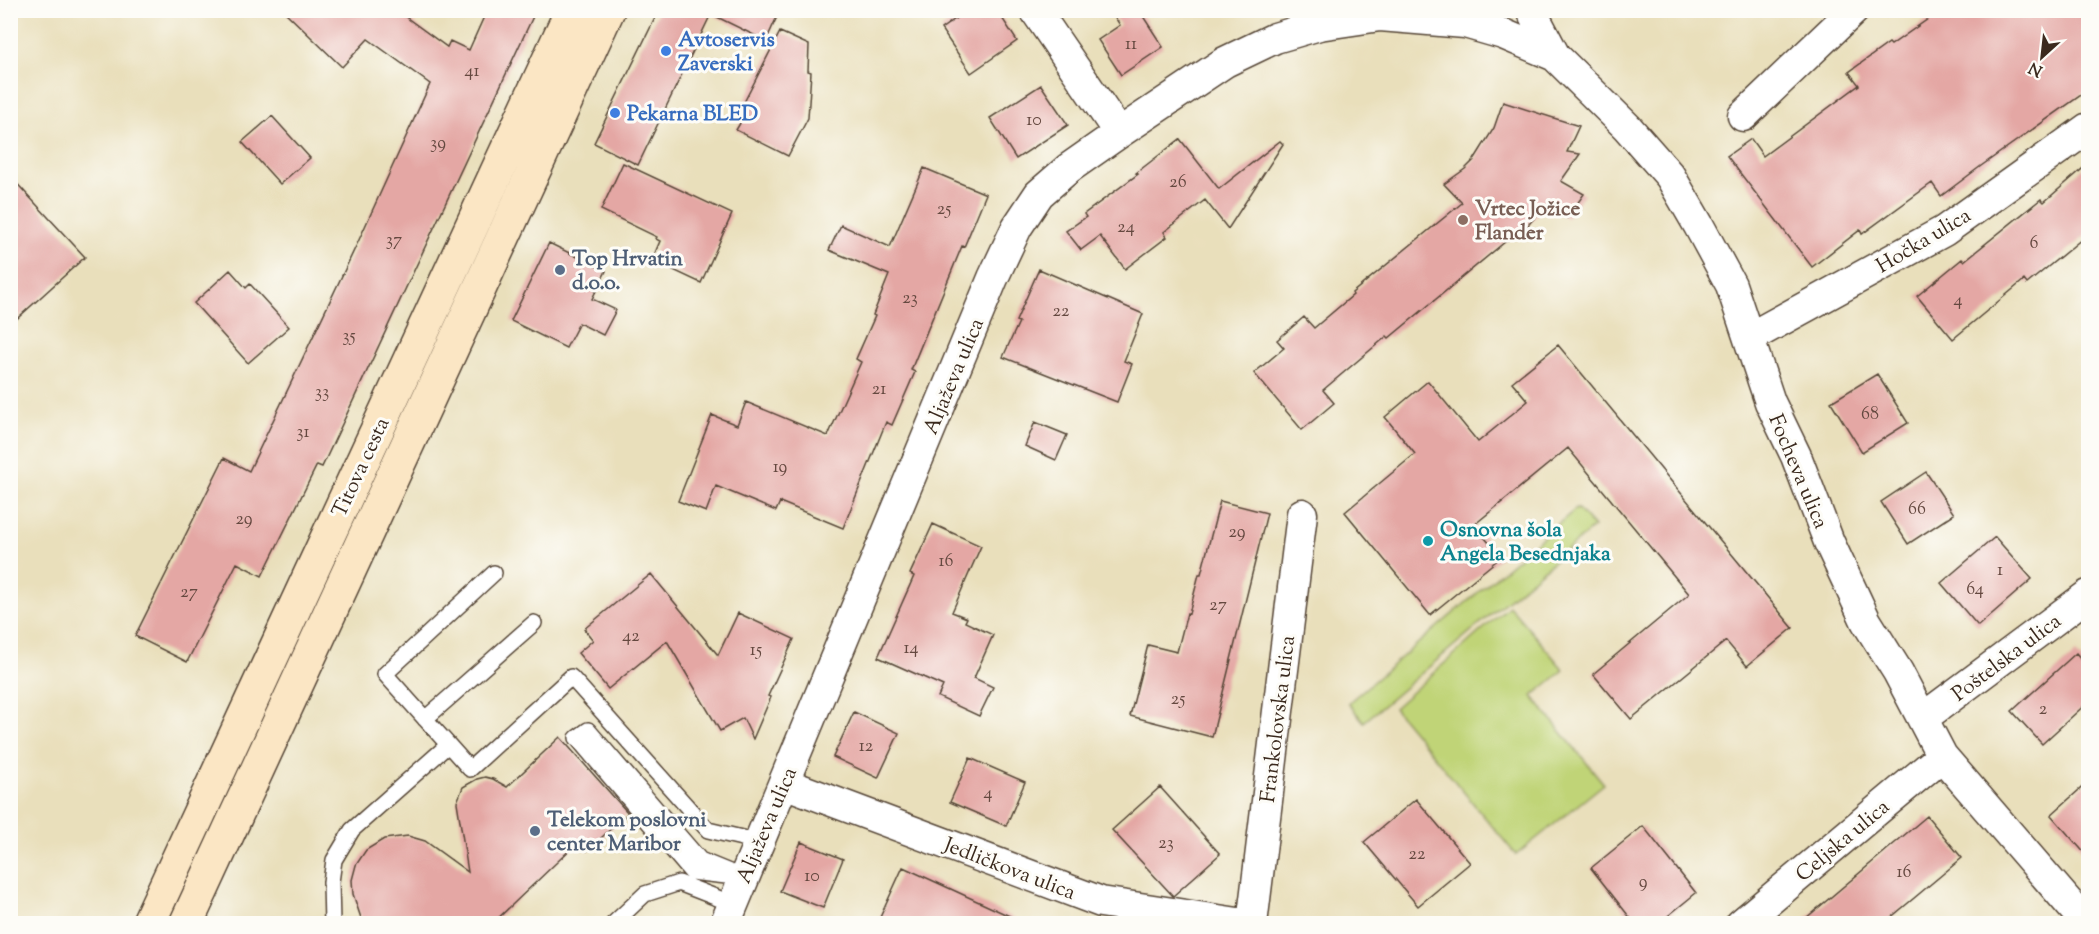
<svg xmlns="http://www.w3.org/2000/svg" width="2099" height="934" font-family="'Sorts Mill Goudy',serif">
  <rect width="100%" height="100%" fill="#fdfcf7"/>
  <filter id="ink" filterUnits="userSpaceOnUse"><feTurbulence type="fractalNoise" baseFrequency=".0167" numOctaves="2"/><feDisplacementMap in="SourceGraphic" scale="12" xChannelSelector="R" yChannelSelector="G"/><feConvolveMatrix kernelMatrix="1 2 1 2 8 2 1 2 1" color-interpolation-filters="sRGB"/></filter>
  <filter id="wash" filterUnits="userSpaceOnUse"><feTurbulence type="fractalNoise" baseFrequency=".008" numOctaves="4" result="noise"/><feDisplacementMap in="SourceGraphic" scale="24" xChannelSelector="R" yChannelSelector="G"/><feGaussianBlur stdDeviation="1.35" result="paint"/><feColorMatrix in="noise" values="0 0 0 0 0 0 0 0 0 0 0 0 0 0 0 0 0 1.4 0 .05"/><feComposite in="paint" operator="in"/></filter>
  <g filter="url(#wash)">
    <rect width="100%" height="100%" fill="#e9dfbb"/>
    <path fill="#c0d477" stroke="#7e7f4a" stroke-width="1.5" d="M1577,508L1594,527L1364,722L1348,703Z
      M1509,606L1564,670L1532,696L1604,784L1516,855L1394,708Z"/>
    <g id="blocks">
      <path fill="#e4a7a4" d="M283,10H396L447,47L450,41L469,50L487,10H536L322,467L317,465L262,576L237,563L187,662L135,636L224,458L249,471L358,242L430,84L368,39L342,67Z
        M659,10H780L766,41L711,14L638,165L594,143Z
        M968,10H997L1017,41L971,73L941,29Z
        M1110,10H1139L1163,47L1121,75L1098,40L1120,25Z
        M1941,10H2082L2088,19V90L1981,166L1941,196L1932,183L1862,234L1860,230L1812,267L1727,156L1751,139L1763,156L1859,85L1849,72L1889,43L1891,45Z
        M780,32L809,45L808,71L811,72L808,118L788,156L736,130L742,120L736,118Z
        M1041,85L1068,125L1016,159L990,118Z
        M1503,102L1579,126L1567,152L1580,154L1561,181L1584,194L1567,218L1545,205L1525,229L1523,227L1389,338L1387,336L1323,390L1334,403L1302,430L1254,373L1284,348L1277,340L1304,317L1314,328L1353,295L1352,293L1462,203L1444,184L1465,169L1474,160L1494,128Z
        M272,116L310,158L280,184L242,142Z
        M1180,139L1219,189L1280,141L1283,144L1228,229L1205,200L1164,232L1167,237L1125,269L1100,236L1081,250L1066,231L1086,217L1084,214L1138,174L1136,173Z
        M623,163L732,214L701,283L652,260L660,241L656,239L657,237L601,210Z
        M2088,164V234L2027,284L2024,280L1953,339L1917,296L1962,259L1964,261L2041,199L2044,202Z
        M924,168L986,194L964,247L962,246L911,370L915,372L892,425L886,422L843,528L780,502L776,511L716,486L706,512L678,501L712,415L737,425L746,402L828,436L861,362L856,359L875,316L873,315L889,275L829,250L841,225L890,247Z
        M10,176L85,257L10,325Z
        M549,243L606,271L592,299L616,310L603,335L579,323L566,348L511,321Z
        M1039,269L1143,314L1124,361L1132,364L1117,402L1003,357L1019,322L1016,321Z
        M230,270L246,288L250,284L289,327L248,363L194,303Z
        M1558,345L1793,628L1747,666L1726,641L1631,719L1593,674L1689,594L1568,448L1474,525L1501,557L1430,615L1345,512L1415,454L1385,417L1428,381L1478,442L1528,401L1512,382Z
        M1877,374L1908,423L1862,452L1831,402Z
        M1035,422L1067,435L1056,460L1025,446Z
        M1926,472L1954,514L1908,544L1881,502Z
        M1220,501L1267,513L1212,737L1130,716L1148,645L1177,652L1187,613L1189,614L1199,574H1201Z
        M933,524L981,546L952,612L967,618L965,622L993,635L974,678L993,687L979,716L938,697L943,686L878,657L914,576L910,574Z
        M1995,537L2032,579L1978,626L1941,583Z
        M651,574L718,655L738,613L794,639L768,696L771,697L753,739L743,718L720,731L667,641L608,689L578,653L593,640L584,629Z
        M2076,653L2088,667V702L2042,744L2012,711Z
        M854,712L899,733L878,778L833,757Z
        M560,737L628,813L587,851L579,841L492,924H363L353,894L352,880L356,865L366,850L384,839L408,836L425,841L468,872L457,802L463,787L477,779L485,777L493,779L507,787Z
        M970,758L1025,782L1006,826L950,802Z
        M2088,782V857L2051,815Z
        M1160,787L1220,854L1173,896L1112,830Z
        M1416,799L1470,863L1418,906L1364,842Z
        M1927,816L1962,858L1883,924H1799Z
        M1643,826L1696,893L1658,924H1635L1591,868Z
        M801,842L843,859L823,908L780,891Z
        M903,867L1027,924H877Z"/>
    </g>
  </g>
  <g filter="url(#ink)">
    <use href="#blocks" fill-opacity="0" stroke="#554536" stroke-width="1.5"/>
    <g fill="none" stroke-linecap="round" stroke-linejoin="round">
      <defs>
        <path id="service" d="M494,573L385,674L470,769L571,677L708,830L759,842
          M425,719L534,623
          M588,730L700,860L744,878L691,872L577,738Z
          M332,924L331,882L334,860L352,830L448,745
          M613,924L645,894L679,883L733,904"/>
        <path id="minor" d="M1035,10L1119,133
          M1533,10L1535,18L1555,56L1627,127L1670,176L1699,226L1731,285L1770,402L1796,456L1829,542L1866,621L1898,672L1942,756L2087,924
          M1380,16L1465,23L1503,34L1555,56
          M1743,116L1854,10
          M1749,338L1944,231L2088,128
          M1923,718L2088,595
          M784,783L1101,902L1244,924
          M725,924L993,278L1017,227L1039,194L1069,168L1119,133L1225,62L1275,38L1319,25L1380,16L1396,10
          M1252,924L1302,514
          M1741,924L1942,756"/>
        <path id="secondary" d="M148,924L572,10
          M186,924L608,10"/>
      </defs>
      <use href="#service" stroke="#554536" stroke-width="18"/>
      <use href="#minor" stroke="#554536" stroke-width="33"/>
      <use href="#secondary" stroke="#554536" stroke-width="36"/>
      <use href="#service" stroke="#fff" stroke-width="15"/>
      <use href="#minor" stroke="#fff" stroke-width="30"/>
      <use href="#secondary" stroke="#fbe6c4" stroke-width="33"/>
    </g>
  </g>
  <g fill="#3f7fe0" stroke="#fdfcf7" stroke-width="2">
    <circle cx="666" cy="51" r="6"/>
    <circle cx="615" cy="113" r="6"/>
  </g>
  <circle fill="#8d6e63" stroke="#fdfcf7" stroke-width="2" cx="1463" cy="220" r="6"/>
  <g fill="#5c6f8a" stroke="#fdfcf7" stroke-width="2">
    <circle cx="560" cy="270" r="6"/>
    <circle cx="535" cy="831" r="6"/>
  </g>
  <circle fill="#0f9aa8" stroke="#fdfcf7" stroke-width="2" cx="1428" cy="541" r="6"/>
  <g text-anchor="middle" stroke-width="6" stroke-linejoin="round" paint-order="stroke">
    <g font-size="18" fill="#654940">
      <text x="1131" y="49">11</text>
      <text x="472" y="76">41</text>
      <text x="1034" y="125">10</text>
      <text x="438" y="148">39</text>
      <text x="1178" y="187">26</text>
      <text x="944" y="214">25</text>
      <text x="1126" y="232">24</text>
      <text x="394" y="245">37</text>
      <text x="2034" y="248">6</text>
      <text x="910" y="303">23</text>
      <text x="1958" y="305">4</text>
      <text x="1061" y="316">22</text>
      <text x="349" y="341">35</text>
      <text x="879" y="394">21</text>
      <text x="322" y="397">33</text>
      <text x="1870" y="419">68</text>
      <text x="303" y="437">31</text>
      <text x="780" y="472">19</text>
      <text x="1917" y="514">66</text>
      <text x="244" y="524">29</text>
      <text x="1237" y="537">29</text>
      <text x="946" y="566">16</text>
      <text x="2000" y="575">1</text>
      <text x="1975" y="594">64</text>
      <text x="189" y="597">27</text>
      <text x="1218" y="610">27</text>
      <text x="631" y="641">42</text>
      <text x="911" y="653">14</text>
      <text x="756" y="655">15</text>
      <text x="1178" y="704">25</text>
      <text x="2043" y="714">2</text>
      <text x="866" y="751">12</text>
      <text x="988" y="798">4</text>
      <text x="1166" y="848">23</text>
      <text x="1417" y="859">22</text>
      <text x="1904" y="877">16</text>
      <text x="812" y="881">10</text>
      <text x="1643" y="887">9</text>
    </g>
    <g font-size="21" font-weight="bold" fill="#366cbe" stroke="#fdfcf7" text-anchor="start">
      <text x="678" y="46">Avtoservis<tspan x="678" dy="24">Zaverski</tspan></text>
      <text x="627" y="120">Pekarna BLED</text>
    </g>
    <g font-size="21" font-weight="bold" fill="#785e54" stroke="#fdfcf7" text-anchor="start">
      <text x="1475" y="215">Vrtec Jožice<tspan x="1475" dy="24">Flander</tspan></text>
    </g>
    <g font-size="21" fill="#3b2a1e" stroke="#fdfcf7">
      <text transform="translate(1923 240) rotate(-31)" y="7">Hočka ulica</text>
      <text transform="translate(953 376) rotate(-67)" y="7">Aljaževa ulica</text>
      <text transform="translate(360 467) rotate(-65)" y="7">Titova cesta</text>
      <text transform="translate(1799 471) rotate(67)" y="7">Focheva ulica</text>
      <text transform="translate(2006 657) rotate(-37)" y="7">Poštelska ulica</text>
      <text transform="translate(1277 719) rotate(-83)" y="7">Frankolovska ulica</text>
      <text transform="translate(766 825) rotate(-67)" y="7">Aljaževa ulica</text>
      <text transform="translate(1842 840) rotate(-40)" y="7">Celjska ulica</text>
      <text transform="translate(1010 868) rotate(21)" y="7">Jedličkova ulica</text>
    </g>
    <g font-size="21" font-weight="bold" fill="#4e5e75" stroke="#fdfcf7" text-anchor="start">
      <text x="572" y="265">Top Hrvatin<tspan x="572" dy="24">d.o.o.</tspan></text>
      <text x="547" y="826">Telekom poslovni<tspan x="547" dy="24">center Maribor</tspan></text>
    </g>
    <g font-size="21" font-weight="bold" fill="#0d838f" stroke="#fdfcf7" text-anchor="start">
      <text x="1440" y="536">Osnovna šola<tspan x="1440" dy="24">Angela Besednjaka</tspan></text>
    </g>
  </g>
  <rect width="2099" height="934" fill="none" stroke="#fdfcf7" stroke-width="36"/>
  <g transform="translate(2042 57) rotate(207)" stroke="#fdfcf7" stroke-width="4.5" paint-order="stroke">
  <path d="M0-4.5L10 22L0 15L-10 22Z" fill="#3b2a1e"/>
  <text y="-9" font-size="16" font-weight="bold" text-anchor="middle" fill="#3b2a1e">N</text>
  </g>
</svg>
